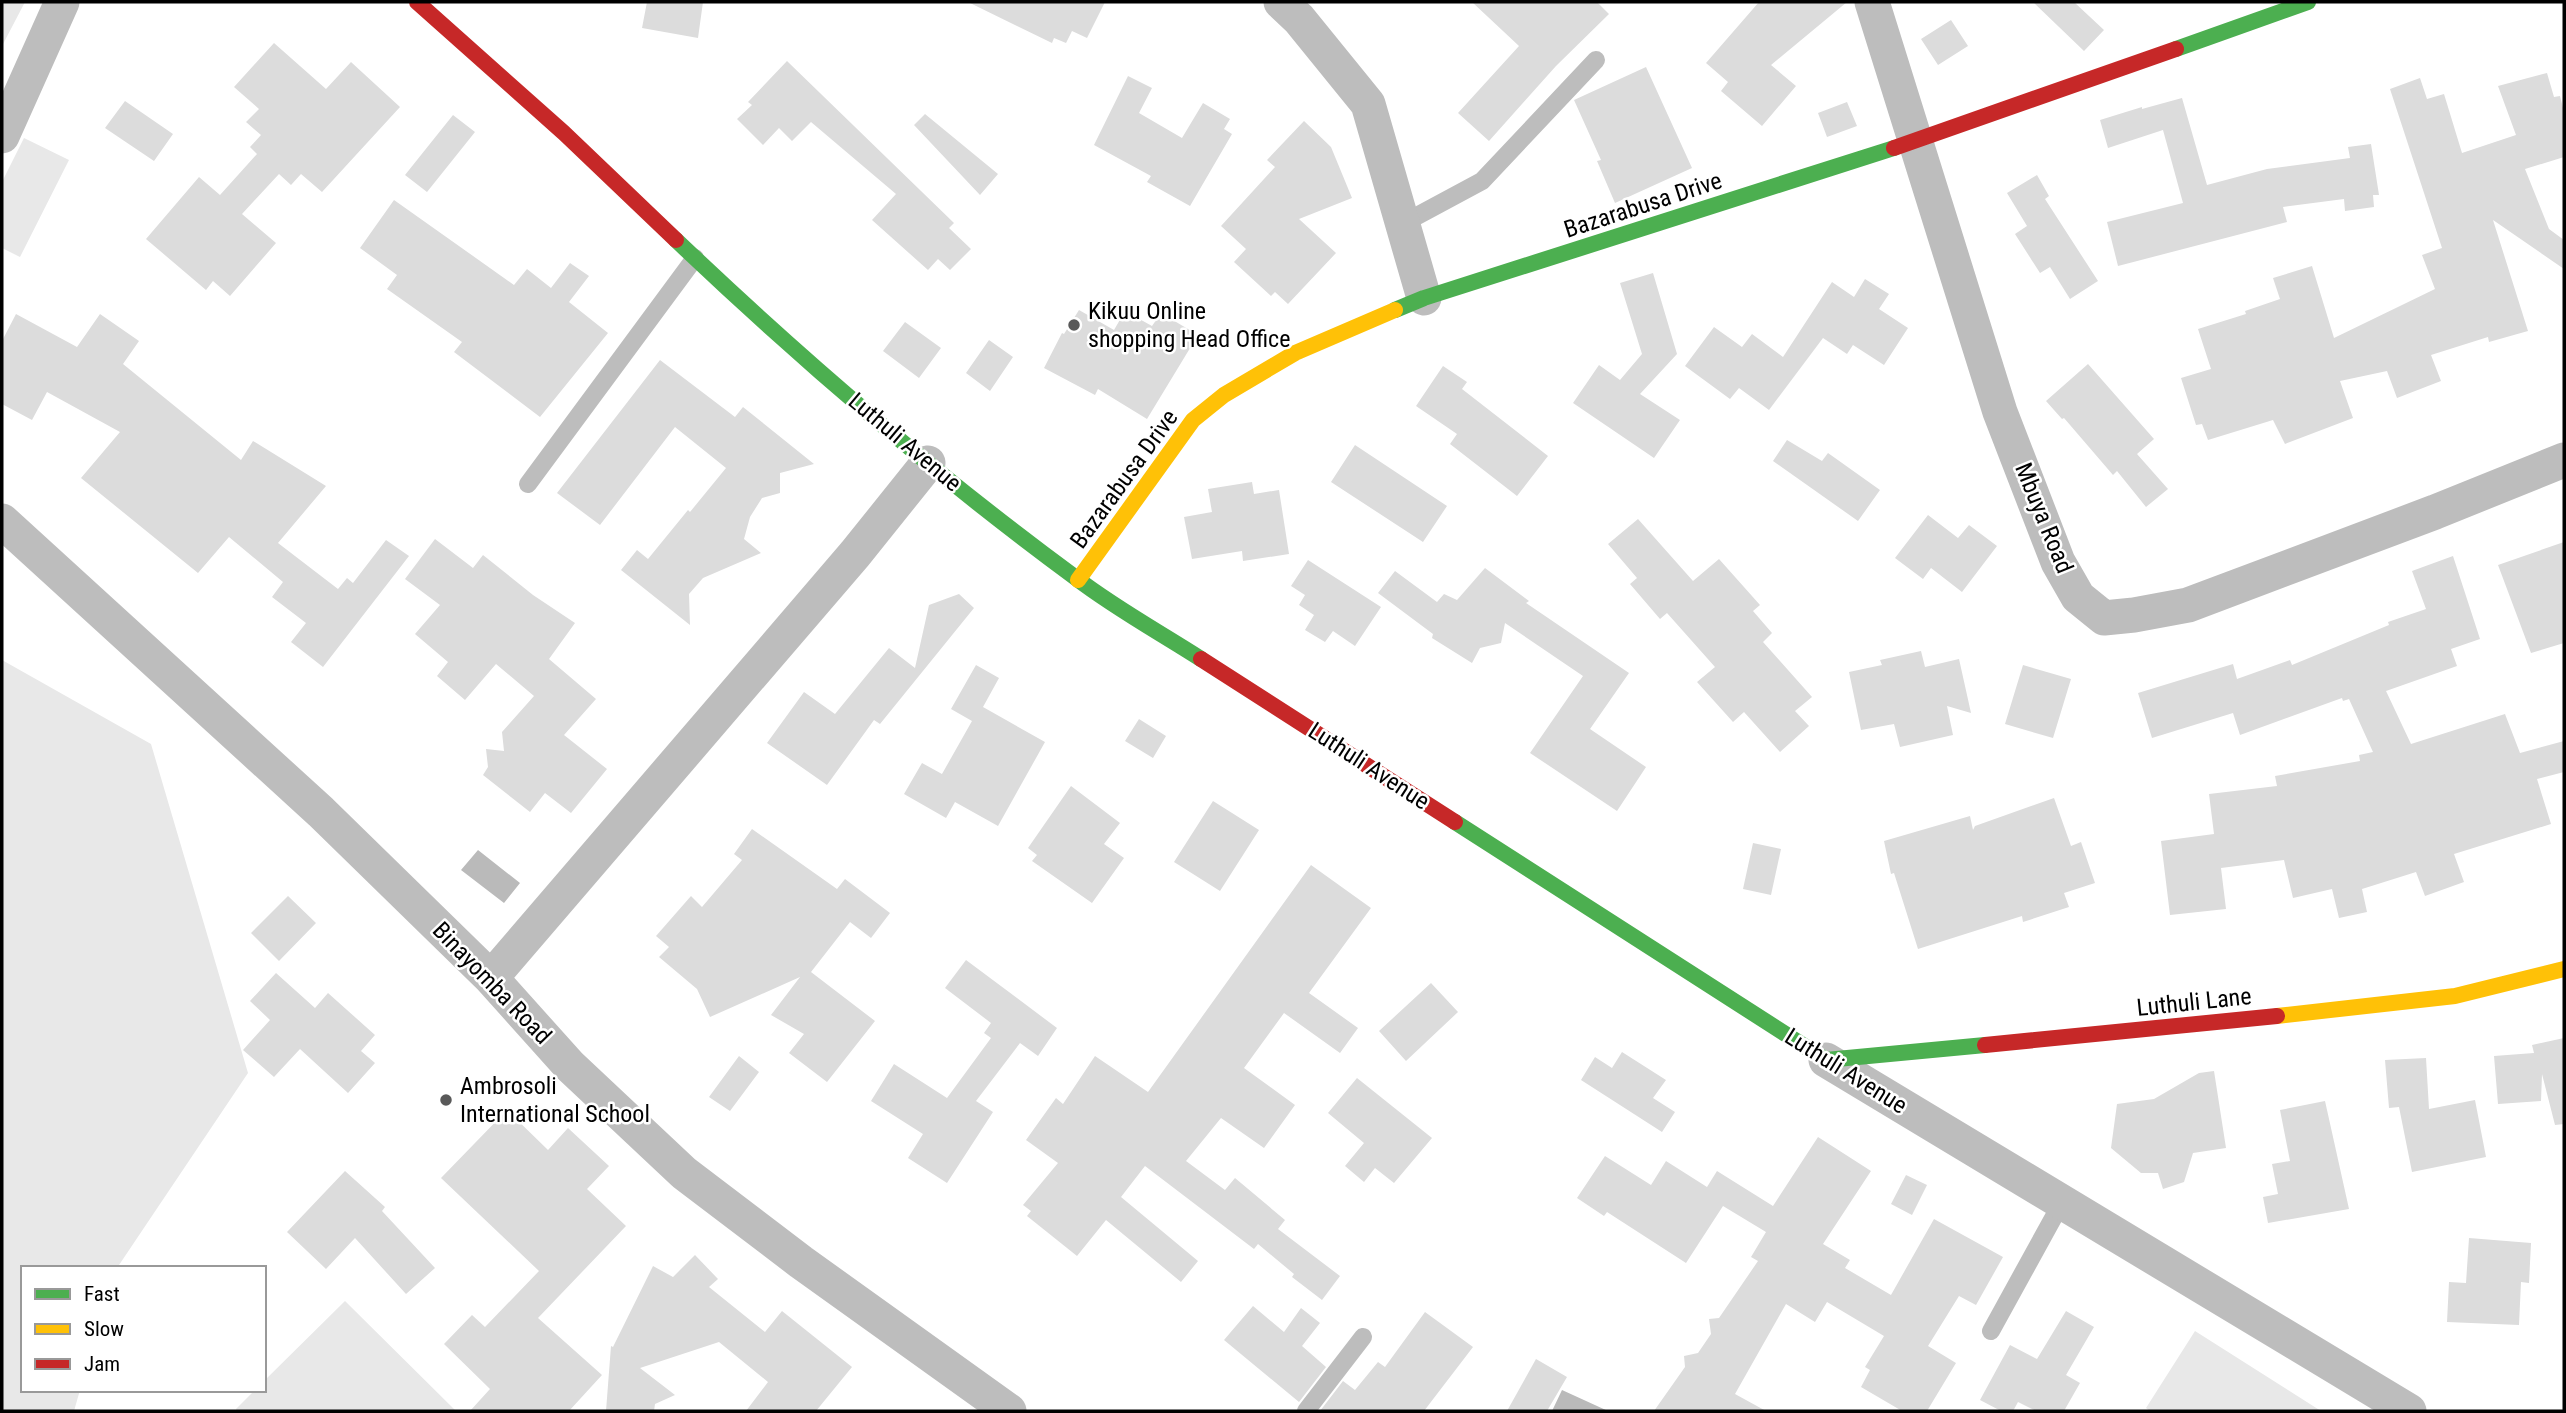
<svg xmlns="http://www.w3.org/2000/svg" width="2566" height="1413" font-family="'Roboto Condensed',sans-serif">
  <rect width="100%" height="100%" fill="#fff"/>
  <path fill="#e8e8e8" d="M2,2H25L2,46Z
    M24,138L69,160L20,257L2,248V182Z
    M2,660L151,744L248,1073L117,1268H23V1390H80L74,1411H2Z
    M345,1301L456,1411H237L236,1409L255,1390H264V1381Z
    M2195,1331L2321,1411H2150L2146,1408Z"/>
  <path fill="#bababa" d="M478,850L520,883L504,903L461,870Z
    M1562,1390L1608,1411H1552Z"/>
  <path fill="#dcdcdc" d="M647,2H703L698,38L642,28Z
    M968,2H1105L1087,38L1072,31L1066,43L1054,38L1052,43Z
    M1472,2H1597L1609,14L1556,66L1489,141L1458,113L1519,46Z
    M1759,2H1847L1771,65L1796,86L1762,126L1721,91L1728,82L1706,63Z
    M2033,2H2074L2104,30L2084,51Z
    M1951,20L1968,46L1938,65L1921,39Z
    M274,43L326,89L351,62L400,107L322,192L301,174L291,185L279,174L242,214L276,243L230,296L213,281L206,290L146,239L199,177L220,195L257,154L250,147L261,135L246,122L259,109L234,87Z
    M787,61L954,223L949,228L971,249L950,270L938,259L928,270L872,220L896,194L811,122L792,141L779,128L763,145L737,119L752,105L748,102Z
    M1646,67L1692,168L1615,203L1597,161L1601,160L1574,100Z
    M2547,73L2554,97L2560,96L2564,112V157L2525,169L2549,229L2564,240V269L2493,220L2528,331L2489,342L2488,337L2431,355L2441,381L2397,398L2387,371L2340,381L2353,418L2285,444L2273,420L2208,440L2202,424L2196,425L2181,378L2211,369L2198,329L2246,314L2245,311L2280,299L2273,278L2312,266L2334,338L2435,289L2422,255L2442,248L2390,89L2420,78L2427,99L2444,94L2462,153L2516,135L2498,86Z
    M1128,76L1152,88L1139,113L1182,138L1203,103L1230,119L1224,129L1232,134L1190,206L1147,182L1151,176L1094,145Z
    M2182,98L2207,185L2267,169L2350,158L2348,147L2371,144L2379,195H2373L2374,207L2345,211L2344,199L2283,207L2287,222L2118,266L2107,222L2183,203L2163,130L2108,148L2100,120L2142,107V109Z
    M125,101L173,134L154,161L105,128Z
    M1847,102L1857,126L1827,137L1818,113Z
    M925,114L998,174L980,195L914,125Z
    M453,115L475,132L427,192L405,175Z
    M1304,121L1331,147L1352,198L1299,219L1336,253L1288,304L1275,292L1271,296L1234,262L1246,249L1221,226L1275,167L1267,160Z
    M2037,175L2049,196L2045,199L2098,281L2070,299L2050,267L2040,273L2015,234L2027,226L2007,193Z
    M394,200L514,285L527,269L551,288L570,263L589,276L569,302L608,333L540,417L454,352L462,342L387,289L397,275L360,248Z
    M1653,273L1677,354L1640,394L1680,420L1654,458L1573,403L1599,365L1620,380L1642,354L1620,283Z
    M1865,279L1889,294L1879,309L1908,328L1884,365L1853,345L1847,354L1823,338L1769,410L1739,388L1730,399L1685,366L1714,327L1742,347L1752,334L1783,357L1832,282L1854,297Z
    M1079,310L1114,330L1125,311L1152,326L1161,313L1198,335L1147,419L1098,389L1095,395L1044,368L1062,333L1064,334Z
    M16,314L77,347L100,314L139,341L123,364L241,460L253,441L326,486L278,543L338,589L347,578L353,583L386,540L409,556L323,667L291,642L306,623L272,597L283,582L229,537L198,573L81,478L120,432L47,392L32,420L2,404V341Z
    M905,322L941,348L919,378L883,351Z
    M989,340L1013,357L990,391L966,373Z
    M660,360L735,417L743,407L814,464L780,473V493L762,498L750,517L744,539L761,553L703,578L689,594L690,625L621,570L637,550L648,559L688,510L690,512L726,468L675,427L600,525L557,493Z
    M2088,364L2154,439L2137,454L2168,489L2146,507L2117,471L2113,475L2064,418L2062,419L2046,401Z
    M1443,366L1467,382L1462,389L1548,456L1517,496L1450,444L1457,434L1416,406Z
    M1787,440L1822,461L1828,453L1880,490L1858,521L1773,461Z
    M1355,445L1447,506L1423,542L1331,482Z
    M1252,482L1254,494L1279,490L1289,554L1243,561L1242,551L1192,559L1184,517L1212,512L1208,489Z
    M1928,515L1958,538L1969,525L1997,546L1962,592L1931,568L1923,579L1895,558Z
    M1638,519L1693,581L1719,559L1760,605L1753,611L1772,633L1763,642L1812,697L1795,711L1809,726L1780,752L1744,712L1733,722L1697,682L1715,667L1667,613L1660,619L1630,584L1637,578L1608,544Z
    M435,539L473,568L483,555L533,595L575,623L549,659L596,699L564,735L607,769L571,813L545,793L530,812L483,775L488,767L486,749L504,751L502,732L534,696L496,664L465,700L437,676L448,662L415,634L440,605L405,579Z
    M2564,542V643L2531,653L2498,565Z
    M2453,556L2480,639L2451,649L2457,666L2386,691L2411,744L2505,714L2520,753L2564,741V772L2537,779L2551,824L2454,854L2464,882L2425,896L2416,872L2362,889L2367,912L2339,918L2332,889L2293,898L2284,860L2221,868L2226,909L2170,915L2161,841L2214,834L2209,794L2277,786L2275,776L2360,761L2359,755L2373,752L2349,699L2343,701L2342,698L2240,735L2233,713L2152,738L2138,693L2233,664L2237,679L2290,660L2292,665L2389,625L2388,622L2426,609L2412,571Z
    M1308,560L1381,607L1355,646L1333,631L1325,642L1305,630L1314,615L1299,605L1305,595L1291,586Z
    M1485,568L1529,601L1526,603L1629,673L1590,729L1646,767L1617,811L1530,753L1583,676L1505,623L1501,643L1480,648L1472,663L1432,638L1433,634L1378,593L1395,571L1437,602L1444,594L1457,600Z
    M959,594L974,608L880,724L874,720L827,785L767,743L804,692L835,714L889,648L915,668L929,605Z
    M1921,651L1925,667L1959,659L1971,713L1947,706L1953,735L1900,747L1894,724L1861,730L1849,672L1882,665L1880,660Z
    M976,665L999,678L983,707L1045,742L998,826L955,802L946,818L904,794L922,763L942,774L972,721L951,709Z
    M2023,665L2071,679L2053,738L2005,724Z
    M1139,719L1166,736L1153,758L1125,741Z
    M1071,786L1120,823L1104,844L1124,858L1092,903L1032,861L1037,855L1028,848Z
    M2054,798L2071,846L2081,842L2095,883L2064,893L2069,907L2023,922L2022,916L1918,949L1894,873L1891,874L1884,841L1970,816L1973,830L1975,826Z
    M1213,801L1259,830L1220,891L1174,862Z
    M752,829L837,889L845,879L890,913L871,938L850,922L811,972L875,1021L827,1082L789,1053L804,1034L771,1015L800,977L710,1017L697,989L659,957L669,947L656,936L691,896L702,907L742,860L734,854Z
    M1753,843L1781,849L1771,895L1743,889Z
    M1311,865L1371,908L1309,993L1358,1028L1340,1053L1284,1013L1244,1068L1295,1105L1264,1148L1221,1118L1186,1161L1225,1190L1235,1178L1285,1220L1278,1229L1340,1276L1322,1300L1292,1277L1294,1274L1258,1244L1254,1249L1145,1166L1121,1197L1198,1261L1181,1282L1106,1220L1077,1256L1027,1216L1031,1211L1023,1205L1058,1163L1026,1140L1056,1098L1063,1104L1095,1056L1148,1092Z
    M288,896L316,923L279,961L251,933Z
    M966,960L1057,1028L1038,1056L1020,1043L976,1101L993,1112L947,1183L908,1158L923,1134L871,1101L894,1064L947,1098L991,1038L984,1033L991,1023L945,988Z
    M276,973L315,1008L328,993L375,1035L361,1051L375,1063L348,1093L300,1049L274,1077L243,1050L270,1020L250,1001Z
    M1431,983L1458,1012L1406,1061L1379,1031Z
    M2564,1038V1124L2555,1125L2542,1074L2541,1101L2498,1104L2494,1056L2534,1053L2532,1045Z
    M1622,1052L1666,1080L1653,1098L1675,1112L1662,1132L1581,1080L1595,1057L1612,1068Z
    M739,1056L759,1072L730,1111L709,1097Z
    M2426,1058L2429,1109L2475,1100L2486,1157L2412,1172L2399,1107L2389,1108L2385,1060Z
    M2214,1071L2226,1148L2193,1153L2184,1182L2163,1189L2158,1173H2141L2111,1148L2117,1104L2154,1099L2199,1073Z
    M1357,1078L1432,1138L1394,1183L1375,1168L1364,1182L1345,1166L1364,1143L1328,1113Z
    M2325,1101L2349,1209L2268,1223L2263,1197L2278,1194L2272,1164L2290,1161L2280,1110Z
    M507,1110L548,1150L568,1128L609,1166L587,1189L626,1226L538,1318L602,1375L569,1411H470L490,1389L444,1344L472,1315L485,1327L539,1271L441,1178Z
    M1818,1137L1871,1171L1823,1244L1850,1260L1845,1268L1891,1295L1934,1219L2003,1257L1976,1305L1959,1296L1928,1346L1956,1363L1927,1411H1902L1861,1387L1870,1370L1865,1367L1884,1336L1827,1302L1815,1322L1786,1304L1735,1394L1766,1411H1654L1685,1367L1684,1356L1698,1353L1711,1334L1709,1319L1719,1318L1758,1261L1751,1257L1766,1232L1723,1206L1686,1263L1607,1212L1604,1216L1577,1198L1605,1156L1651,1185L1666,1161L1707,1187L1717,1171L1773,1206Z
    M345,1171L385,1207L382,1211L435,1268L406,1294L355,1238L326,1269L287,1232Z
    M1906,1175L1927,1185L1912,1215L1891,1204Z
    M2469,1238L2531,1243L2529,1283L2521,1282L2519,1325L2447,1322L2449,1282L2466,1283Z
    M695,1255L718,1279L709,1287L765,1332L782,1311L852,1367L816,1411H746L768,1382L719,1342L640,1368L675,1395L655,1404L654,1411H606L611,1346L613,1347L653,1266L673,1277Z
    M1253,1306L1284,1332L1301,1308L1320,1323L1302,1346L1326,1367L1299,1402L1224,1340Z
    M2066,1311L2094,1327L2066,1375L2080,1383L2064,1411H2036L2018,1402L2013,1411H2001L1980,1400L2010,1345L2037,1359Z
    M1425,1312L1473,1347L1424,1411H1320L1343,1381L1355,1390L1378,1362L1385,1367Z
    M1536,1359L1567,1377L1547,1411H1507Z"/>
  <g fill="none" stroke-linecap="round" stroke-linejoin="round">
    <path stroke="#bdbdbd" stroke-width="18" d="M1402,224L1482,181L1596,60
      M528,484L695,258
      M1991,1331L2062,1202
      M1306,1411L1363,1337"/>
    <path stroke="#bdbdbd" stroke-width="35" d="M1281,2L1299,19L1368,104L1424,298
      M1872,2L2000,412L2058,562L2078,597L2104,618L2134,615L2188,605L2435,512L2564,460
      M2,136L62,2
      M2,521L321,812L491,978L569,1065L684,1173L801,1262L1009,1411
      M491,978L855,554L928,463
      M1826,1060L2409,1411"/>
    <path stroke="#4caf50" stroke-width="16" d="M2176,49L2308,2
      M676,240C802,360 936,475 1076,578C1115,608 1159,632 1201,659
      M1395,310L1424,298L1894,148
      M1455,822L1826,1060L1985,1045"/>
    <path stroke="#ffc107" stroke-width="16" d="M1078,580L1193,420L1224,395L1295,353L1395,310
      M2277,1016L2455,996L2564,969"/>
    <path stroke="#c62828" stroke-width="16" d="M417,2L564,133L676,240
      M1894,148L2176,49
      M1201,659L1455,822
      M1985,1045L2277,1016"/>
  </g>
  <g fill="#595959" stroke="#fff" stroke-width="2.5">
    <circle cx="1074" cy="325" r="7"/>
    <circle cx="446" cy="1100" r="7"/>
  </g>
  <g text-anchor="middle" stroke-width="5" stroke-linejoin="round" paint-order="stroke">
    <g font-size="24" fill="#000" stroke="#fff">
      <text transform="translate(1643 205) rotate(-18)" y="8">Bazarabusa Drive</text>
      <text transform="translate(905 442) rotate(40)" y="8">Luthuli Avenue</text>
      <text transform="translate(1124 479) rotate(-54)" y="8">Bazarabusa Drive</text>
      <text transform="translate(2044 518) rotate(68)" y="8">Mbuya Road</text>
      <text transform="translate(1369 766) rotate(33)" y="8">Luthuli Avenue</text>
      <text transform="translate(492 983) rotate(46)" y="8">Binayomba Road</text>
      <text transform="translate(2194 1002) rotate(-6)" y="8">Luthuli Lane</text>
      <text transform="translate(1846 1071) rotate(32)" y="8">Luthuli Avenue</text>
    </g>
    <g font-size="24" fill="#000" stroke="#fff" text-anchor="start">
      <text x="1088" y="319">Kikuu Online<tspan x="1088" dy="28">shopping Head Office</tspan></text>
      <text x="460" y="1094">Ambrosoli<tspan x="460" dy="28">International School</tspan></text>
    </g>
  </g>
  <rect width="2566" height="1413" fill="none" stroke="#000000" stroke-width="7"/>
  <rect x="21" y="1266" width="245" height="126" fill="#ffffff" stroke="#999999" stroke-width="2"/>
  <rect x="35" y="1289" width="35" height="10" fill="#4caf50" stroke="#999999" stroke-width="2"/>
  <text x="84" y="1301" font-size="21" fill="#000000">Fast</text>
  <rect x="35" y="1324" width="35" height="10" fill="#ffc107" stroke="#999999" stroke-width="2"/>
  <text x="84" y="1336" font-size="21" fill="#000000">Slow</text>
  <rect x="35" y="1359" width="35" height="10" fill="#c62828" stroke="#999999" stroke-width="2"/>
  <text x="84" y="1371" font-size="21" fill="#000000">Jam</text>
</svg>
